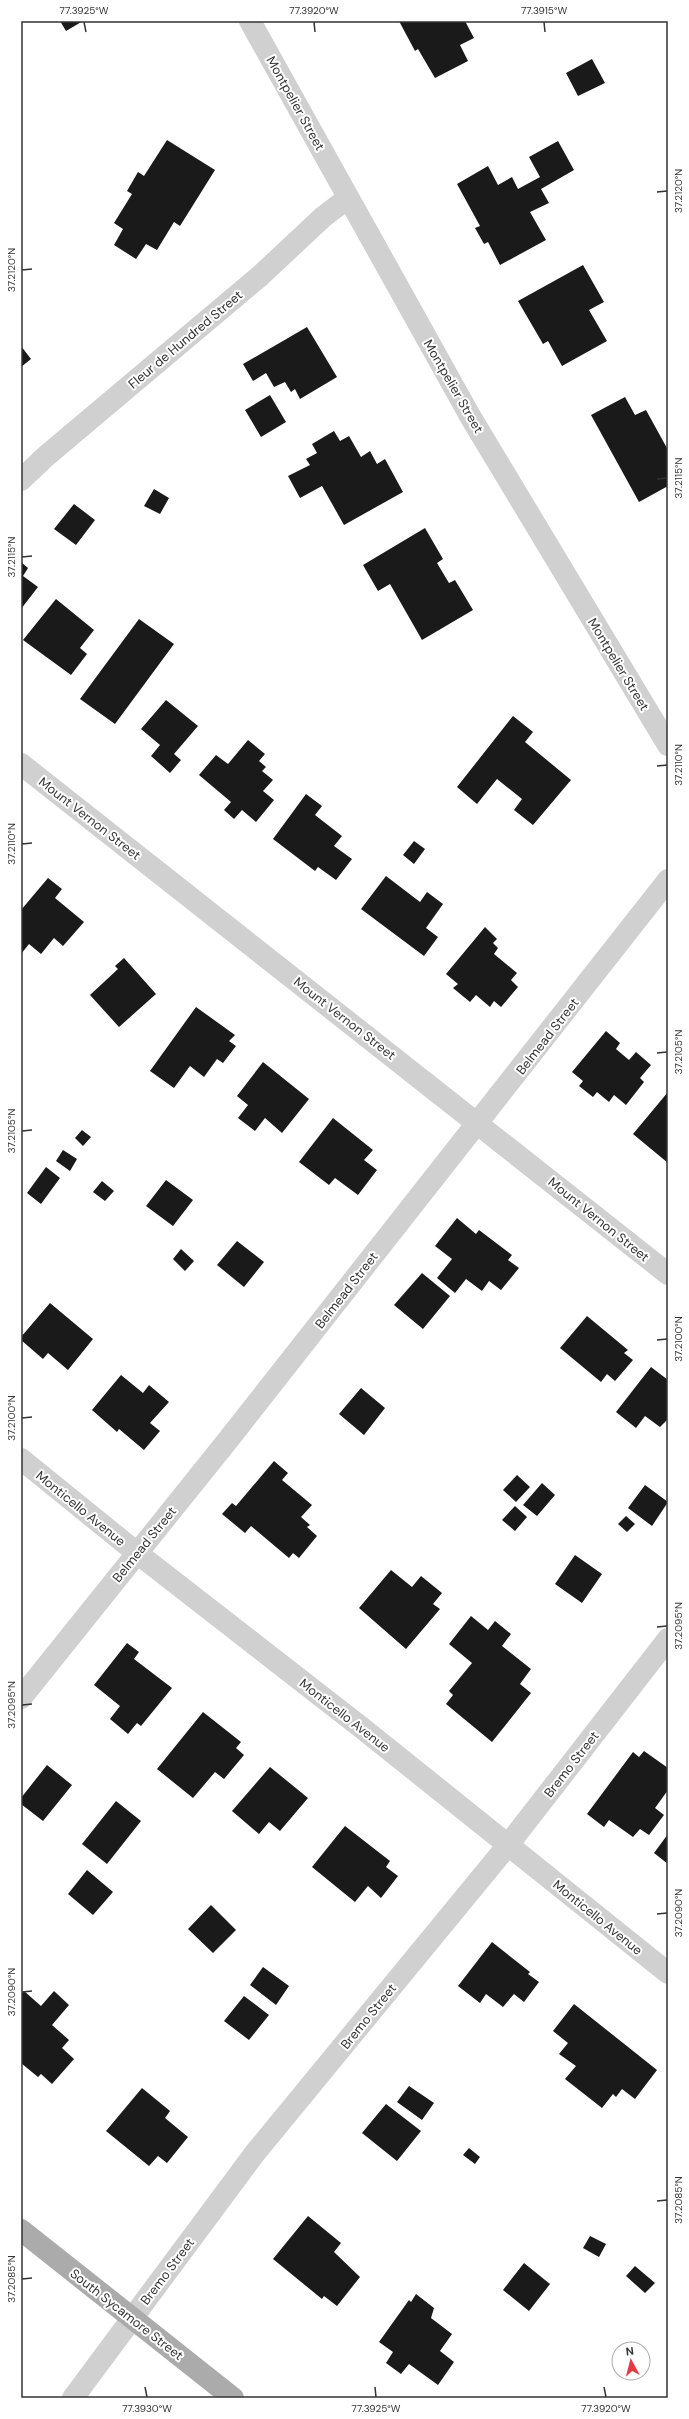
<svg xmlns="http://www.w3.org/2000/svg" width="689" height="2419" font-family="'DM Sans',sans-serif">
  <rect width="100%" height="100%" fill="#fff"/>
  <path fill="#1a1a1a" d="M60,21H83L66,31Z
    M399,21H465L474,38L460,45L468,61L435,78L418,49L415,51Z
    M592,59L605,83L578,96L566,73Z
    M167,140L215,170L180,226L174,222L157,250L146,244L136,259L114,245L123,229L114,223L132,194L127,191L138,172L144,176Z
    M558,141L574,170L541,189L549,203L530,212L546,240L500,265L488,242L484,244L475,228L480,226L457,184L488,166L498,185L512,177L518,189L540,177L529,157Z
    M583,265L604,302L589,310L607,341L562,366L548,341L543,344L518,301Z
    M307,327L337,377L300,399L295,389L291,392L285,382L274,387L266,373L253,381L243,364Z
    M21,346L31,359L21,367Z
    M270,395L286,422L261,437L245,410Z
    M625,397L635,415L646,410L668,450V486L639,502L591,415Z
    M334,431L340,441L349,436L361,457L370,451L377,464L385,459L403,492L344,525L322,486L300,498L288,476L310,465L306,459L317,453L312,444Z
    M154,489L169,498L160,514L144,506Z
    M74,504L95,520L76,545L54,529Z
    M425,528L443,559L437,563L449,583L455,580L473,610L422,640L390,584L378,591L363,565Z
    M21,562L28,568L23,576L38,587L21,609Z
    M56,599L94,630L80,648L87,654L71,675L23,640Z
    M139,619L174,644L115,724L80,699Z
    M166,700L198,726L174,754L181,760L170,773L151,756L160,745L141,729Z
    M513,716L533,732L525,742L571,780L533,825L514,810L522,799L497,779L477,804L457,787Z
    M248,740L265,754L259,761L266,767L262,771L273,780L263,791L274,800L256,822L242,810L234,819L224,810L231,802L199,775L216,755L228,764Z
    M306,794L322,806L315,815L342,836L334,846L352,859L336,880L318,867L315,871L273,839Z
    M414,841L425,849L414,864L403,855Z
    M386,876L420,902L427,892L443,904L426,928L438,937L424,956L361,909Z
    M48,878L62,889L55,898L84,922L63,946L54,938L41,954L29,944L21,954V910Z
    M485,927L497,939L493,943L498,948L494,954L517,973L511,980L518,987L501,1007L494,1001L490,1007L476,995L470,1002L453,988L458,984L446,974Z
    M124,958L156,994L119,1027L90,995L118,969L115,966Z
    M196,1007L235,1035L229,1041L236,1046L223,1063L217,1059L204,1077L190,1066L174,1088L150,1071Z
    M606,1031L620,1043L616,1049L629,1060L636,1052L651,1065L640,1078L644,1082L626,1105L614,1095L609,1102L597,1092L593,1097L579,1086L583,1081L572,1072Z
    M263,1062L309,1099L282,1133L265,1118L255,1131L238,1118L248,1105L237,1096Z
    M668,1092V1163L633,1134Z
    M333,1118L373,1150L364,1160L377,1170L358,1195L335,1178L329,1185L299,1162Z
    M82,1130L91,1137L83,1146L75,1138Z
    M63,1150L77,1159L70,1171L56,1161Z
    M46,1167L60,1178L41,1204L27,1193Z
    M166,1180L193,1200L173,1226L146,1206Z
    M102,1181L114,1191L105,1201L93,1192Z
    M457,1218L476,1234L479,1230L512,1255L508,1260L519,1268L501,1290L489,1281L482,1291L466,1279L455,1293L437,1278L452,1259L435,1246Z
    M237,1241L264,1262L244,1287L217,1265Z
    M181,1249L194,1261L185,1271L173,1259Z
    M422,1273L450,1296L423,1329L394,1305Z
    M50,1303L93,1339L68,1370L48,1353L43,1359L21,1340V1337Z
    M587,1316L628,1350L624,1353L633,1360L615,1381L607,1374L601,1382L560,1348Z
    M651,1367L668,1380V1419L660,1427L645,1416L636,1428L616,1412Z
    M121,1375L143,1393L149,1385L169,1402L150,1423L160,1431L144,1450L119,1429L117,1432L92,1410Z
    M361,1388L385,1408L364,1435L339,1414Z
    M274,1461L288,1473L282,1480L312,1505L301,1517L310,1525L307,1527L317,1536L299,1558L293,1553L289,1558L251,1526L245,1533L222,1514L232,1503L236,1506Z
    M517,1475L530,1487L516,1502L503,1490Z
    M542,1483L555,1495L537,1516L523,1505Z
    M645,1485L668,1502L652,1526L628,1508Z
    M515,1506L527,1517L515,1531L502,1520Z
    M626,1516L635,1524L627,1532L618,1524Z
    M575,1555L602,1574L582,1603L555,1584Z
    M391,1570L412,1587L421,1576L442,1593L433,1604L440,1609L406,1649L359,1608Z
    M471,1616L488,1630L495,1621L511,1634L502,1646L531,1669L520,1684L531,1693L492,1742L446,1704L453,1695L449,1691L472,1663L449,1644Z
    M127,1643L139,1652L134,1659L172,1688L141,1726L137,1723L128,1734L110,1719L120,1706L94,1685Z
    M203,1712L241,1742L236,1748L244,1755L224,1779L215,1772L193,1798L157,1769Z
    M644,1751L668,1768V1790L655,1808L664,1815L649,1835L640,1829L633,1837L609,1820L604,1827L587,1814L633,1752L639,1757Z
    M47,1765L72,1785L43,1821L21,1804V1798Z
    M270,1767L308,1798L280,1831L269,1822L259,1834L232,1811Z
    M116,1801L141,1821L107,1864L82,1844Z
    M345,1826L390,1861L386,1867L398,1876L381,1898L368,1886L355,1902L312,1867Z
    M668,1834V1864L654,1853Z
    M87,1870L113,1892L93,1915L68,1894Z
    M211,1905L236,1930L213,1953L188,1929Z
    M492,1942L530,1972L528,1974L539,1982L524,2002L514,1994L503,2007L486,1994L480,2003L458,1986Z
    M263,1967L289,1986L276,2005L250,1985Z
    M24,1991L41,2006L54,1991L69,2005L52,2025L69,2040L62,2048L74,2059L52,2084L41,2074L38,2077L21,2063V1994Z
    M244,1996L269,2015L249,2040L224,2021Z
    M574,2004L657,2070L635,2099L622,2089L616,2097L613,2094L602,2108L565,2079L576,2066L559,2054L568,2043L553,2031Z
    M409,2086L434,2103L422,2120L397,2102Z
    M142,2088L170,2111L165,2118L188,2137L167,2163L158,2156L149,2166L106,2131Z
    M386,2104L421,2131L397,2161L362,2133Z
    M469,2148L480,2157L475,2164L463,2155Z
    M308,2216L341,2243L334,2252L360,2277L337,2306L324,2296L322,2299L273,2259Z
    M590,2236L606,2244L599,2257L583,2248Z
    M524,2263L550,2284L529,2311L503,2290Z
    M635,2266L655,2283L645,2293L626,2276Z
    M416,2294L434,2308L431,2318L452,2334L440,2351L454,2362L438,2385L409,2364L401,2374L386,2363L393,2352L379,2342L409,2300L411,2302Z"/>
  <g fill="none" stroke-linecap="round" stroke-linejoin="round">
    <path stroke="#d0d0d0" stroke-width="22" d="M250,21L470,416L668,745
      M21,480L45,457L260,276L323,217L348,198
      M21,764L668,1274
      M21,1459L137,1553L362,1728L668,1973
      M21,1698L228,1440L668,880
      M73,2398L255,2153L508,1845L668,1639"/>
    <path stroke="#ababab" stroke-width="22" d="M21,2230L233,2398"/>
  </g>
  <path fill="none" stroke="#333" stroke-width="1.5" d="M84,22L86,32M314,22L315,32M544,22L545,32M657,192L667,191M22,270L32,269M657,479L667,478M22,557L32,556M657,766L667,765M22,844L32,843M657,1053L667,1052M22,1131L32,1130M657,1340L667,1339M22,1418L32,1417M657,1627L667,1626M22,1705L32,1704M657,1914L667,1913M22,1992L32,1991M657,2201L667,2200M22,2279L32,2278M145,2387L147,2397M375,2387L376,2397M604,2387L606,2397"/>
  <g text-anchor="middle" stroke-width="4" stroke-linejoin="round" paint-order="stroke">
    <g font-size="13" fill="#333" stroke="#fff">
      <text transform="translate(296 103) rotate(61)" y="5">Montpelier Street</text>
      <text transform="translate(185 339) rotate(-40)" y="5">Fleur de Hundred Street</text>
      <text transform="translate(454 386) rotate(60)" y="5">Montpelier Street</text>
      <text transform="translate(619 664) rotate(59)" y="5">Montpelier Street</text>
      <text transform="translate(90 818) rotate(38)" y="5">Mount Vernon Street</text>
      <text transform="translate(345 1018) rotate(38)" y="5">Mount Vernon Street</text>
      <text transform="translate(547 1036) rotate(-52)" y="5">Belmead Street</text>
      <text transform="translate(599 1219) rotate(39)" y="5">Mount Vernon Street</text>
      <text transform="translate(346 1290) rotate(-52)" y="5">Belmead Street</text>
      <text transform="translate(81 1508) rotate(39)" y="5">Monticello Avenue</text>
      <text transform="translate(144 1544) rotate(-51)" y="5">Belmead Street</text>
      <text transform="translate(345 1715) rotate(38)" y="5">Monticello Avenue</text>
      <text transform="translate(571 1764) rotate(-52)" y="5">Bremo Street</text>
      <text transform="translate(598 1917) rotate(39)" y="5">Monticello Avenue</text>
      <text transform="translate(368 2016) rotate(-51)" y="5">Bremo Street</text>
      <text transform="translate(167 2271) rotate(-53)" y="5">Bremo Street</text>
      <text transform="translate(127 2314) rotate(38)" y="5">South Sycamore Street</text>
    </g>
  </g>
  <rect width="689" height="2419" fill="none" stroke="#ffffff" stroke-width="44"/>
  <g transform="translate(631 2361) rotate(353)"><circle r="19" fill="#ffffff" stroke="#adadad"/>
  <path d="M0-3L7 15L0 10L-7 15Z" fill="#e63946"/>
  <text y="-6" font-size="11" font-weight="bold" text-anchor="middle" fill="#333333">N</text>
  </g>
  <rect x="22" y="22" width="645" height="2375" fill="none" stroke="#333" stroke-width="1.5"/>
  <g font-size="10" text-anchor="middle" fill="#333">
    <text x="84" y="14">77.3925°W</text>
    <text x="314" y="14">77.3920°W</text>
    <text x="544" y="14">77.3915°W</text>
    <text transform="translate(678 191) rotate(-90)" y="4">37.2120°N</text>
    <text transform="translate(11 270) rotate(-90)" y="4">37.2120°N</text>
    <text transform="translate(678 478) rotate(-90)" y="4">37.2115°N</text>
    <text transform="translate(11 557) rotate(-90)" y="4">37.2115°N</text>
    <text transform="translate(678 765) rotate(-90)" y="4">37.2110°N</text>
    <text transform="translate(11 844) rotate(-90)" y="4">37.2110°N</text>
    <text transform="translate(678 1052) rotate(-90)" y="4">37.2105°N</text>
    <text transform="translate(11 1131) rotate(-90)" y="4">37.2105°N</text>
    <text transform="translate(678 1339) rotate(-90)" y="4">37.2100°N</text>
    <text transform="translate(11 1418) rotate(-90)" y="4">37.2100°N</text>
    <text transform="translate(678 1626) rotate(-90)" y="4">37.2095°N</text>
    <text transform="translate(11 1705) rotate(-90)" y="4">37.2095°N</text>
    <text transform="translate(678 1913) rotate(-90)" y="4">37.2090°N</text>
    <text transform="translate(11 1992) rotate(-90)" y="4">37.2090°N</text>
    <text transform="translate(678 2200) rotate(-90)" y="4">37.2085°N</text>
    <text transform="translate(11 2279) rotate(-90)" y="4">37.2085°N</text>
    <text x="147" y="2412">77.3930°W</text>
    <text x="376" y="2412">77.3925°W</text>
    <text x="606" y="2412">77.3920°W</text>
  </g>
</svg>
